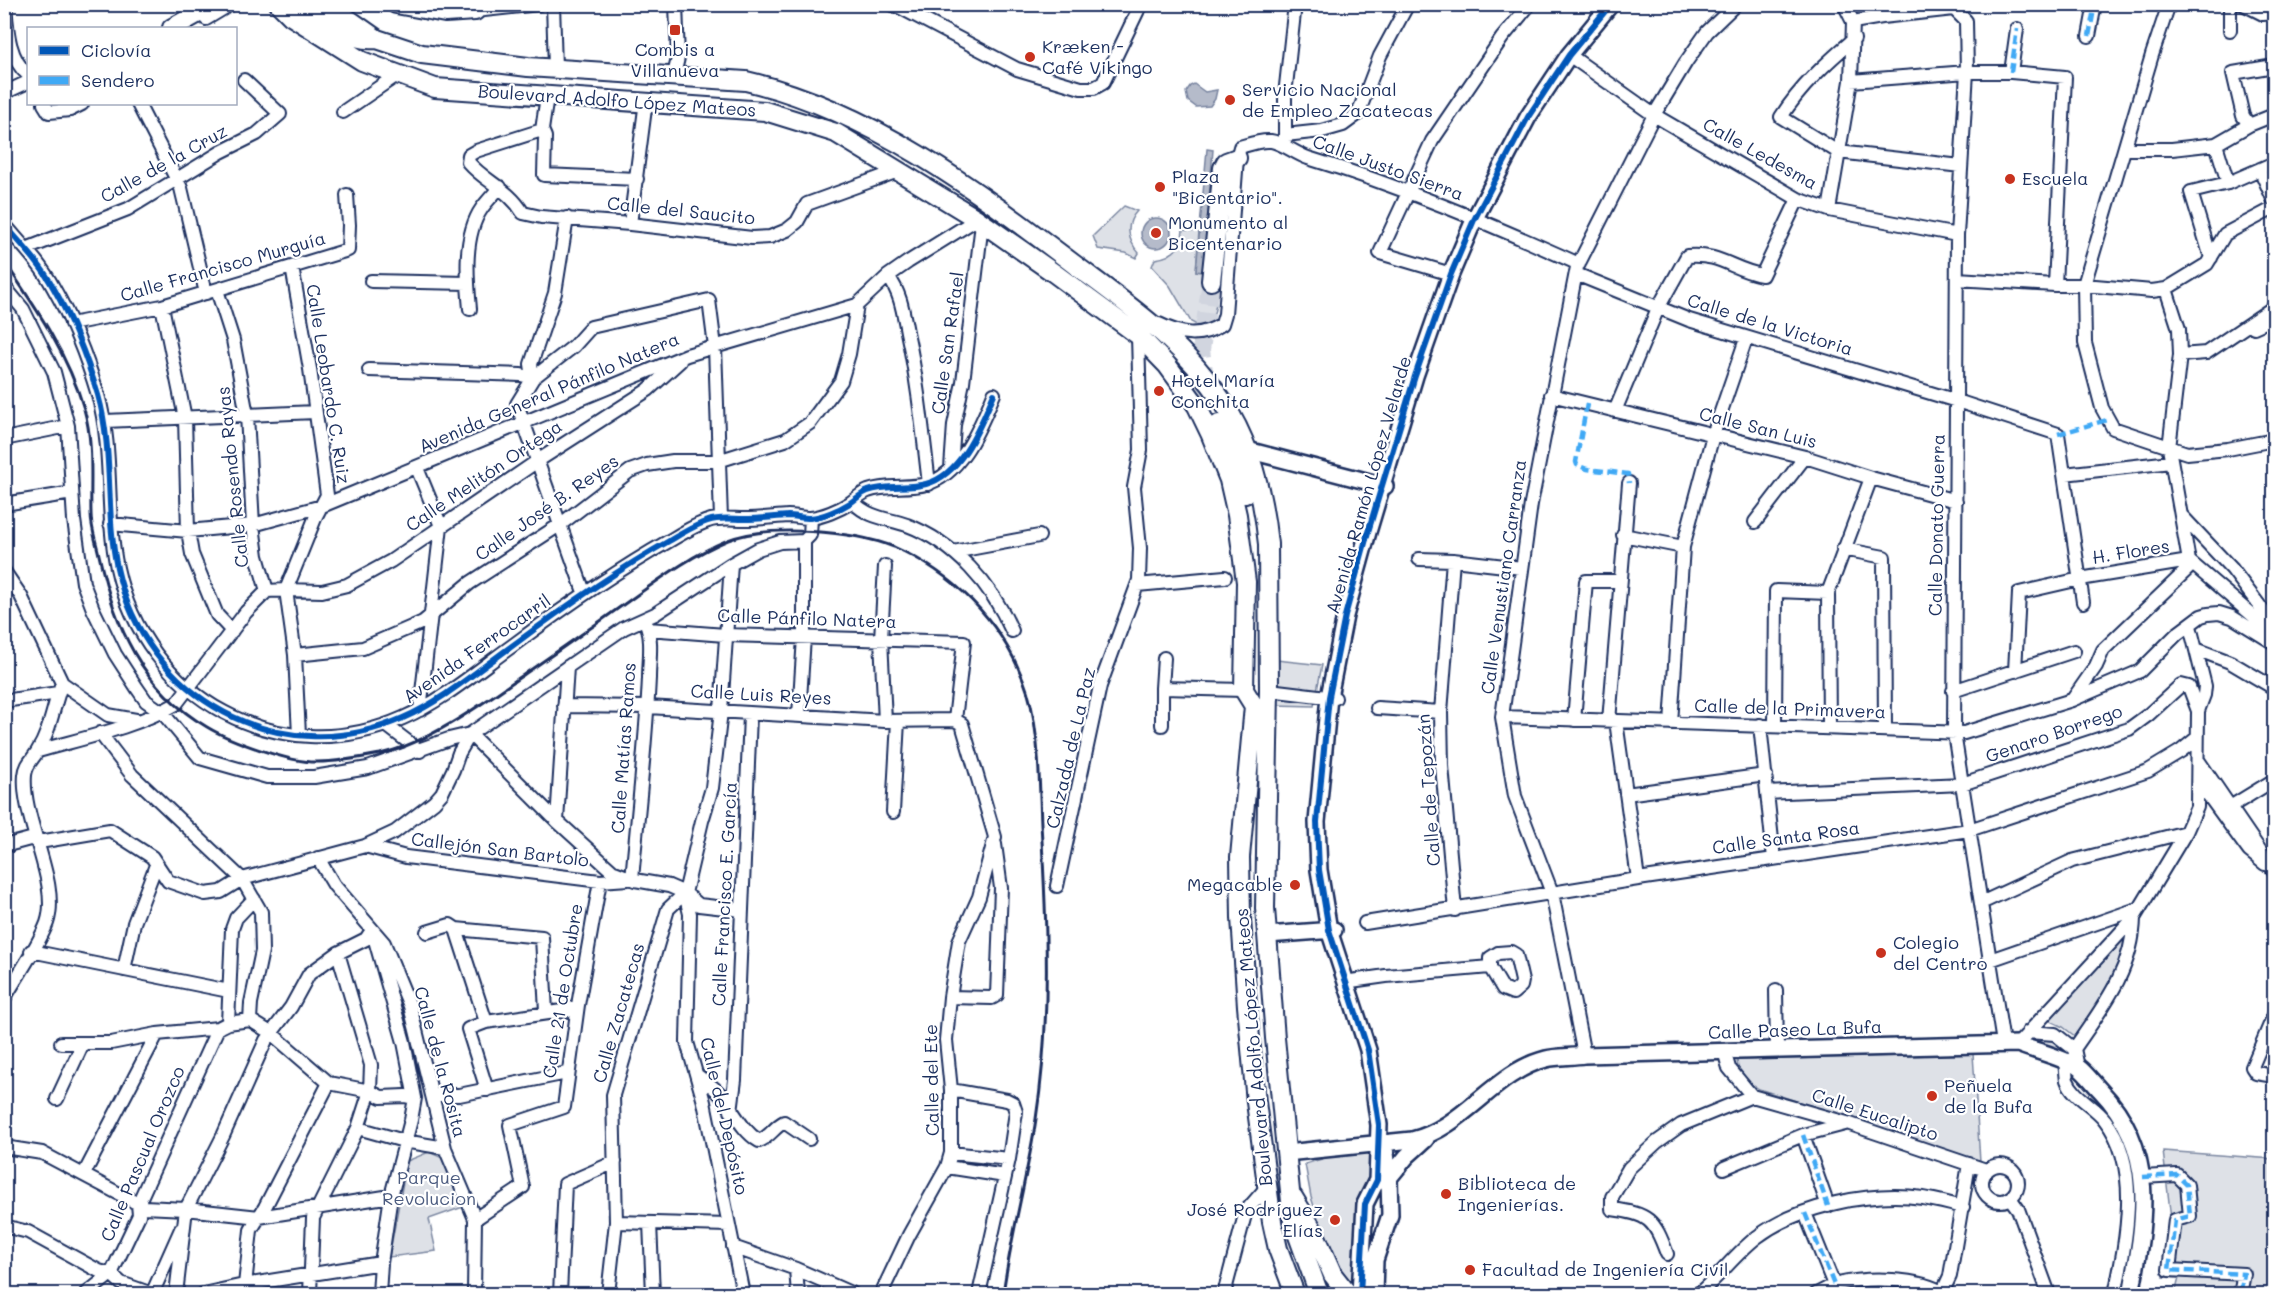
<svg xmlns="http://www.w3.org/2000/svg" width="2279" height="1299" font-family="Mali,sans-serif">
  <rect width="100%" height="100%" fill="#fff"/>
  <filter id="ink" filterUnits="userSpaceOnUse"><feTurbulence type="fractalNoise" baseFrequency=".0167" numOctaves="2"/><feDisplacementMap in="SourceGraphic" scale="12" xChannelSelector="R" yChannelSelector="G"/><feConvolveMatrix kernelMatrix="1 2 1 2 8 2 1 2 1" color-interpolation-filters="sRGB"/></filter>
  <g filter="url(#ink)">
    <path fill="#dee1e7" stroke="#7c88a2" stroke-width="1.5" d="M1124,206L1137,211C1125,224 1127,240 1139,253L1136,258L1126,253L1098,249L1093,236Z
      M1183,230L1199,231L1196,271L1203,272V275H1217C1216,291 1220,322 1201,327L1191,322L1170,286L1152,266L1155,259C1172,257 1182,247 1183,230Z
      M1276,660L1322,665L1314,706L1275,705Z
      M2123,935L2128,939L2110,986L2076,1037L2063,1027L2048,1020Z
      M2031,1038L2052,1041L2067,1052L2069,1059L2026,1042Z
      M1973,1054L1980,1161L1759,1089C1745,1081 1738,1077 1737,1060Z
      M1378,1142L1360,1294L1349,1288L1323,1234L1311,1197L1305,1164Z
      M2163,1151L2274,1159V1294H2175L2179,1278L2164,1277L2171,1219Z
      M429,1152L447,1160L463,1207L429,1219L436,1251L389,1257L407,1161Z"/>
    <path fill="#b5bbca" stroke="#77839f" stroke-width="1.5" d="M1194,84L1205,92L1217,90L1215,99L1210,106L1196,107L1188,101L1186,92L1190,86Z
      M1207,149L1213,150L1203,272L1196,271Z
      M1141 233a15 15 0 1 1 30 0a15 15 0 1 1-30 0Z"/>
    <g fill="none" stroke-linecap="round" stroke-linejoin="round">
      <path stroke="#d1d5df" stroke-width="18" stroke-dasharray="18 9" stroke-linecap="butt" d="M1158,344L1179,365L1213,408
        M1206,384L1201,350L1211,281"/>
      <defs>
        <path id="minor" d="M5,4C7,29 8,58 28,75
          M553,4L555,68
          M891,4L901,8L1017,69L1081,88H1094L1103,83L1141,4
          M2169,4L2152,55L2084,285L2085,343L2102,408L2113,428L2187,453L2228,449L2274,440
          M2230,4V30
          M2243,4L2263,14L2274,13
          M468,10L475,11L539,4
          M206,19L231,4
          M1853,22L1882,17L1954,9L1966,21L1967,72L1957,235L1954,733L2003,1043
          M2089,36L2095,4
          M1854,39C1827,62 1800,87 1781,117L1838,152L1961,166
          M1569,55L1654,115L1798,199L1829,210L1957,235
          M2011,72L2017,29
          M674,75L678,58L676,4
          M1851,81L1967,72H2011L2065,77L2055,285
          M4,93L28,82
          M547,96L542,130L476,151L469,155L468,162C486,183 508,188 523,213L541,217L630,224L752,238L770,237L787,230L797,222L807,204L898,171
          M44,104L49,112L70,110L82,104
          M138,104L181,188L206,293
          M343,112L397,75
          M2249,125L2243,116L2233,73L2274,66
          M542,130L545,137L544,175L637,179
          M1285,135L1322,131L1343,125L1358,114L1380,56L1408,4
          M1285,141V95L1295,4
          M2216,144L2228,183
          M2125,149H2172L2216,144L2249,125L2274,115
          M2260,169L2274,201
          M1829,210L1851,81L1853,22L1844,4
          M567,218L555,293L531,364L533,378L517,404L584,592
          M4,224C21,244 41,264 53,287C72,320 87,358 98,395C114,451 105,511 117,568C145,698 279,773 403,718C442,701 477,671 512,646C563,608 614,572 669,541C681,534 695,525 708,521C719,517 732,519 744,519C759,519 773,517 788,516C795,516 802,518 810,518C822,517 839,510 850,503C856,499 862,493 868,491C886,484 908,489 926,484C962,475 981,424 994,394
          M630,224L646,101
          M26,249L128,209L221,152L257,134L280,114L244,80
          M2211,258L2191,192L2228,183L2274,163
          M292,267L310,369L327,495L316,516L286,590L295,655L299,735
          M1451,274L1380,253L1432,141L1502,38L1530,4
          M1576,274L1689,320L1957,401L2058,434L2083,602
          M888,276C901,294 903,311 907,332C918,382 923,433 929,484
          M1957,279L2055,285H2084L2152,291L2166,289L2207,264L2225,234L2274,208
          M371,281L468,283
          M4,286L23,309L54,372L68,426L74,520L83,583L93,609L115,654L137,688L146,701L162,712L200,758L267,777H314L368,768L449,739L470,734L624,628L655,614L731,564L758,549L780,542L804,541
          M2166,289L2179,329L2180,355L2169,448L2189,561L2266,627L2274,631
          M217,290L233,340L247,415L253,525L257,556L267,591
          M162,306L185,418L188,531L192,554L217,615L232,631
          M470,309C467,278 463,235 482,208C487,201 494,194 500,187
          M71,324L162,306L348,250L349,225L347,195
          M1159,324C1181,335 1201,338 1222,324L1225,314L1237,158L1240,147C1250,144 1260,140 1271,141C1281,142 1296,154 1308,158C1401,186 1490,224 1579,264
          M2254,327L2274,318
          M2180,355L2206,353L2274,307
          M369,370L521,375L533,378L574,346L591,327L709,300L715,347L721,519
          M1551,395L1805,457L1871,478L1956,501
          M1615,411L1658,308L1687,256C1721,253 1732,270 1762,275L1798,199
          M105,421L315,412
          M4,439L68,426
          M417,468L441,526L420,710
          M951,468L954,425L963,382L982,223
          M2064,474L2171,462
          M853,502C869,518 886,518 907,525C955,543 992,585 1012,631
          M4,504L72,493
          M2182,516L2232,569L2274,625
          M1755,522L1805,457
          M110,524L188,531L253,525L322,506L687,355L857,305L888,276L908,262L977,219
          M1623,535L1683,547
          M1843,549L1884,557L1885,730
          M953,552L1039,536
          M1419,559L1453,560L1522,568
          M1453,560L1441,712L1442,766L1455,910
          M731,564L721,711L712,788L702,821L685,893L690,914L687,1042L704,1102L743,1294
          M4,571L21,596L62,683L108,715L136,720
          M1137,585L1225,577
          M648,629L725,635L964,642L955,720
          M2196,649L2230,662L2274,688
          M295,655L363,648L423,622L470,583L561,524L630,471L647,465L673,461H718L785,440L810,423L841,381L849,354L857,305
          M2015,671L2019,593L2080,579L2189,561
          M1162,688L1164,658
          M1269,690L1335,698
          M1953,691L2074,651
          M2073,699L2096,666L2103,650L2192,565
          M4,701L58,693
          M564,706L648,707L885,721L955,720
          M1377,708L1441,712
          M799,715L804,637V541L810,535L811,518
          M1502,717L1964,733L2072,700L2140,671L2177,634L2201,616L2208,614L2219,613L2232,617L2274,643
          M1574,720L1586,581H1619
          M885,721L881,639L885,566
          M1609,721L1629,483
          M1616,721L1638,879
          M1671,723L1683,547L1713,435L1746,339
          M386,725L420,751
          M1162,725V688L1244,690
          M1760,725L1774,859
          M1775,725L1776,591L1828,593
          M1829,728L1828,593L1871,478
          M100,733L132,775L242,879L261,912L262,951L251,1003L250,1020
          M470,734L557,821L612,871L635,880L669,886L685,893L699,905L742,910
          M38,751C83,738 134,728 176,704L246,612L267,591L286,590L322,591L347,585L391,561L539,460L648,390L680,361
          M2198,760L2274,871
          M2198,781L2249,851L2265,864
          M1767,793L1962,784L2129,729L2148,715L2181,685L2189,687L2198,711
          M1626,794L1766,775
          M2230,807L2274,780
          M893,812L898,721
          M557,821L567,667
          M4,846L30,839L45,841L110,830L152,857L168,881L205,894L221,892L242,879L365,846L395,832L434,802L442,793L453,770L459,753L470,734
          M365,846L406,857L600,881L628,879
          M318,858L334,885L384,943L410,1006L445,1148L475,1219L474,1294
          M632,879C638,812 646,745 649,678C649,661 653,639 646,623
          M1057,886L1100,686L1139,580L1140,548L1134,487L1141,450L1138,335
          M1981,903L2072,861L2186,832
          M1365,923L1638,879L1969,830L2148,771L2181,751L2197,738
          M456,929L486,1022
          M427,932L450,925L456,929L542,937L546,1012
          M373,933L404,1042L415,1098L411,1120L391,1196L381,1263L379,1294
          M31,951L229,991
          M1511,952L1516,955L1522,981L1521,986L1513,993L1503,989L1490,967V958L1498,953Z
          M1990,960L2140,908
          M124,970L134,923L156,865
          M1351,981L1386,976L1490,967
          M1776,990L1777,1050
          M950,997L992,998L997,995L1001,888L995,844
          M4,999C17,976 38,947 47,923C61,883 21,819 25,775C26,764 32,760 37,752C51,730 53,706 62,683
          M2274,1015L2252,1067L2256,1073L2274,1076
          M250,1020L271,1033L329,1083L370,1091L381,1097L405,1096L415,1098
          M228,1023L232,929L236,918L254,899
          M2028,1032L2055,1034L2074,1049
          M61,1043H111L157,1034L218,1028
          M2018,1044L2134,918L2186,832L2197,807L2198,711L2204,695L2205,686L2190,626
          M1724,1051L1729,1068L1752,1096
          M1584,1055L1552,893L1515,796L1502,717L1531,504L1577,267L1654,115L1686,62L1707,32L1736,4
          M2065,1062C2066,1068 2066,1075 2067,1080C2073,1097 2095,1106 2105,1120C2142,1167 2126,1241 2115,1294
          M2078,1067L2074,1049C2102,1008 2133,970 2134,918
          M697,1075C704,1081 713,1086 719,1093C733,1109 741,1130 759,1141C770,1137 774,1127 784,1122L809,1139
          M487,1090L468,1029L486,1022L569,1010L578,1005
          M951,1090L1007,1100L1013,1103L1016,1112L1009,1159L979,1294
          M432,1095H459L567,1073
          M57,1099L83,1043
          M731,1111L735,1080L750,715
          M358,1128L404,1141L445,1148
          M1803,1135L1828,1206
          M4,1147L42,1153L144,1207L186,1209L259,1217L391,1196
          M951,1153L1009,1159
          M1982 1183a18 18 0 1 1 36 0a18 18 0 1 1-36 0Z
          M947,1167L1005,1176
          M1724,1168L1803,1135L1845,1124
          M84,1174L157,1034
          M2143,1177L2177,1175L2187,1185L2190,1216L2175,1220L2169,1270L2244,1274L2240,1294
          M2010,1198L2018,1209L2049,1294
          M1805,1213L1834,1285
          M475,1219L523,1187L510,1125L564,1107L578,1005L600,881
          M616,1222L729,1225
          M650,1223L653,1294
          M4,1226L28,1232L99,1271L111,1274L121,1283L152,1294L181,1229
          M733,1247L796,1269L853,1294
          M1667,1254C1654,1219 1649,1214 1612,1209V1197L1629,1168L1657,1142L1681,1125L1752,1096L1847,1123L1986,1170
          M796,1269L798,1294
          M1942,1293L1950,1276L1969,1164
          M86,1294L111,1274L139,1215L138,1204L218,1028L228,1023L250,1020
          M176,1294L186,1209L223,1136L266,1040L291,1007L309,974L338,953L366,939L372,930
          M203,1294L244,1285L381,1263
          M244,1294L251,1230L265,1207L329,1083
          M310,1294L313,1218L358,1128L370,1091L371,1065L338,953
          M560,1294L565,1184L615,1162
          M608,1294L616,1222L613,1095L668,909L685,893
          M881,1294L909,1235L947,1167L951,1153V1090L946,1040L950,997L959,941L979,897L995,837L962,724L955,720
          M1224,1294L1246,1211L1266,1188
          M1698,1294C1719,1277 1735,1254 1757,1237C1799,1205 1872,1191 1923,1198C1936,1200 1950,1204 1963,1207
          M1816,1294C1823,1291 1830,1286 1838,1284C1867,1277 1919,1277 1945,1294"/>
        <path id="tertiary" d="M1247,450L1385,486
          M1267,935L1334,930
          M1286,1153L1412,1140C1464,1128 1494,1072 1546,1059C1558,1056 1572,1057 1584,1055L2018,1044C2035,1051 2062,1057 2078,1067C2086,1073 2093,1083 2100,1090C2158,1150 2145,1220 2131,1294
          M1389,1178L1407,1156L1426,1139
          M1360,1294L1365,1204L1377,1180L1379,1125L1368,1050L1329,930L1319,870L1317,822L1329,697L1345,616L1368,532L1415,376L1451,274L1474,220L1528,117L1569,55L1611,4
          M1374,1294L1375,1260L1390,1215L1389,1178L1386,1153"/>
        <path id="primary" d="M279,4L291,16L362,61L435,88L765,111L836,133L977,219L1054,273L1138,335L1167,365L1197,406L1210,433L1229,480L1237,515L1246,582L1244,690L1254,706L1240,857L1241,918L1247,1006L1256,1102L1272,1222L1278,1249L1295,1294
          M303,4C325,19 347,42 375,39
          M327,4L377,39L422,54L528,67L746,81C870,110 975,189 1075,265C1131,307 1184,343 1223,402C1251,444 1263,495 1268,544L1269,690L1265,908L1275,1038L1293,1222L1319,1294
          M396,4L445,13L475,11
          M172,28L215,4
          M1211,281L1223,168L1226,162L1237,158
          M1219,424L1239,470L1245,494
          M1293,1197L1314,1232L1333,1275L1348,1294"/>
      </defs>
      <use href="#minor" stroke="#1b2f5e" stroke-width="16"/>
      <use href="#tertiary" stroke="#1b2f5e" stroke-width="20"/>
      <use href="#primary" stroke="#1b2f5e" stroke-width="22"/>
      <use href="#minor" stroke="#fff" stroke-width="12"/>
      <use href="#tertiary" stroke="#fff" stroke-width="15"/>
      <use href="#primary" stroke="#fff" stroke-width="18"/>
      <path stroke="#1b2f5e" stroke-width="3" d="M4,261C36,308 68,354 84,409C94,443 90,479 91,514C91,528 96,541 99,555C114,625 142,689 207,727C230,741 291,763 317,762C337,762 360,758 380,754C429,743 485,702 526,673C561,649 595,625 630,600C661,578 692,555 728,540C768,524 854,531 894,547C953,573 999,619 1023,679C1040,721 1039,779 1041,824C1047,922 1051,1022 1036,1119C1027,1178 1011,1235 1003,1294"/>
      <path stroke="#3fa9f5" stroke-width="4.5" stroke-dasharray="9 4.5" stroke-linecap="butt" d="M2089,36L2095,4
        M2011,72L2017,29
        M1587,404L1576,462L1577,465L1587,469L1628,474L1629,483
        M2058,434L2107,420
        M1803,1135L1828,1206
        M2143,1177L2177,1175L2187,1185L2190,1216L2175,1220L2169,1270L2244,1274L2240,1294
        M1805,1213L1834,1285"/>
      <defs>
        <path id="cycleway" d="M4,224C21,244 41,264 53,287C72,320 87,358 98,395C114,451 105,511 117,568C145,698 279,773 403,718C442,701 477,671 512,646C563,608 614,572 669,541C681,534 695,525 708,521C719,517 732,519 744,519C759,519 773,517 788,516C795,516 802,518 810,518C822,517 839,510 850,503C856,499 862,493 868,491C886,484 908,489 926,484C962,475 981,424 994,394
          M1360,1294L1365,1204L1377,1180L1379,1125L1368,1050L1329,930L1319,870L1317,822L1329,697L1345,616L1368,532L1415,376L1451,274L1474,220L1528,117L1569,55L1611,4"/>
      </defs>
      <use href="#cycleway" stroke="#fff" stroke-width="10"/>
      <use href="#cycleway" stroke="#0057b8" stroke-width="6"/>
    </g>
  </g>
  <g fill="#c8321e" stroke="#fff" stroke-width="2">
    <rect x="669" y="24" width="12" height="12" rx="3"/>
    <circle cx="1030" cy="57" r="6"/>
    <circle cx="1230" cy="100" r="6"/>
    <circle cx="2010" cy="179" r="6"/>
    <circle cx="1160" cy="187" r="6"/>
    <circle cx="1156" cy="233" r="6"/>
    <circle cx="1159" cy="391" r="6"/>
    <circle cx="1295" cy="885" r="6"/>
    <circle cx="1881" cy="953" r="6"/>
    <circle cx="1932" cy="1096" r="6"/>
    <circle cx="1446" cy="1194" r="6"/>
    <circle cx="1335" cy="1220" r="6"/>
    <circle cx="1470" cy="1270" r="6"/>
  </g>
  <g text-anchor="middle" stroke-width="4.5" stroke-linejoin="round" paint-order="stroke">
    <g font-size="18" fill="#1b2f5e" stroke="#fff" text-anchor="start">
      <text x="1042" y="53">Kræken -<tspan x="1042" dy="21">Café Vikingo</tspan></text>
      <text x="675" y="56" text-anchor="middle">Combis a<tspan x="675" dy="21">Villanueva</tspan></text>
      <text x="1242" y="96">Servicio Nacional<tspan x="1242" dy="21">de Empleo Zacatecas</tspan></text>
      <text x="1172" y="183">Plaza<tspan x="1172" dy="21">"Bicentario".</tspan></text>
      <text x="2022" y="185">Escuela</text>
      <text x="1168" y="229">Monumento al<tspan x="1168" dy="21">Bicentenario</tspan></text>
      <text x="1171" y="387">Hotel María<tspan x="1171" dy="21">Conchita</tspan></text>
      <text x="1283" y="891" text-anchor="end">Megacable</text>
      <text x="1893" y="949">Colegio<tspan x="1893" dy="21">del Centro</tspan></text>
      <text x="1944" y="1092">Peñuela<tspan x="1944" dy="21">de la Bufa</tspan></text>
      <text x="1458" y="1190">Biblioteca de<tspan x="1458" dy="21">Ingenierías.</tspan></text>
      <text x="1323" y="1216" text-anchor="end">José Rodríguez<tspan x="1323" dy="21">Elías</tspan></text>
      <text x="1482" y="1276">Facultad de Ingeniería Civil</text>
    </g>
    <g font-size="18" fill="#1b2f5e" stroke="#fff">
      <text transform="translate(617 101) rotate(4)" y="6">Boulevard Adolfo López Mateos</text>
      <text transform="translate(1760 154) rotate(29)" y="6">Calle Ledesma</text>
      <text transform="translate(164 164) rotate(-29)" y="6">Calle de la Cruz</text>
      <text transform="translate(1388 168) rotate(20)" y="6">Calle Justo Sierra</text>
      <text transform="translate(681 211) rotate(6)" y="6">Calle del Saucito</text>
      <text transform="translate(223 267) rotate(-16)" y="6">Calle Francisco Murguía</text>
      <text transform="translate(1770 325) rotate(17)" y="6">Calle de la Victoria</text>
      <text transform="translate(948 343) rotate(-82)" y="6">Calle San Rafael</text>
      <text transform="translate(328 384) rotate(81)" y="6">Calle Leobardo C. Ruiz</text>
      <text transform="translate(549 393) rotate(-23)" y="6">Avenida General Pánfilo Natera</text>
      <text transform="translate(1758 428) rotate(14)" y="6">Calle San Luis</text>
      <text transform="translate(484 476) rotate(-34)" y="6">Calle Melitón Ortega</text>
      <text transform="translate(233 477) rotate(-96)" y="6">Calle Rosendo Rayas</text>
      <text transform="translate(1369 485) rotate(-74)" y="6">Avenida Ramón López Velarde</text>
      <text transform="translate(547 508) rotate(-35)" y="6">Calle José B. Reyes</text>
      <text transform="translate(1937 525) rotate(-89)" y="6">Calle Donato Guerra</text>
      <text transform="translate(2131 552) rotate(-9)" y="6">H. Flores</text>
      <text transform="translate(1504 577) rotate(-82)" y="6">Calle Venustiano Carranza</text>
      <text transform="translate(807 619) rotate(2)" y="6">Calle Pánfilo Natera</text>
      <text transform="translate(477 649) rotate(-35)" y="6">Avenida Ferrocarril</text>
      <text transform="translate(761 695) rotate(3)" y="6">Calle Luis Reyes</text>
      <text transform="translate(1790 709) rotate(2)" y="6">Calle de la Primavera</text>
      <text transform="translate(2054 734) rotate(-19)" y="6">Genaro Borrego</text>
      <text transform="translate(624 748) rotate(-86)" y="6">Calle Matías Ramos</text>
      <text transform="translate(1071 748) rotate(-77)" y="6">Calzada de La Paz</text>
      <text transform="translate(1429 790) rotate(-94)" y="6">Calle de Tepozán</text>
      <text transform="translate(1786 838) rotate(-8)" y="6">Calle Santa Rosa</text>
      <text transform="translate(500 850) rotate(7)" y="6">Callejón San Bartolo</text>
      <text transform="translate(725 894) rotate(-87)" y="6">Calle Francisco E. García</text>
      <text transform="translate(563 991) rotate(-81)" y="6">Calle 21 de Octubre</text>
      <text transform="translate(619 1013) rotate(-74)" y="6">Calle Zacatecas</text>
      <text transform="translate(1795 1030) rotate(-2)" y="6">Calle Paseo La Bufa</text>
      <text transform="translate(1254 1047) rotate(-95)" y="6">Boulevard Adolfo López Mateos</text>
      <text transform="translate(440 1062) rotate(75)" y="6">Calle de la Rosita</text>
      <text transform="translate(932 1080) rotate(-91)" y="6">Calle del Ete</text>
      <text transform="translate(1875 1115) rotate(18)" y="6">Calle Eucalipto</text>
      <text transform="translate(724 1116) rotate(77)" y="6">Calle del Depósito</text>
      <text transform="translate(143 1154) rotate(-67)" y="6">Calle Pascual Orozco</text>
    </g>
    <g font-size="18" fill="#4c5c80" stroke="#fff">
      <text x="429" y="1184">Parque<tspan x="429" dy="21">Revolucion</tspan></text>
    </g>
  </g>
  <rect width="2279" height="1299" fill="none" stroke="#fff" stroke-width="24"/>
  <rect x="12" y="12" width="2255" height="1275" fill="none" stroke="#1b2f5e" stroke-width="2" filter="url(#ink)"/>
  <rect x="27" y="27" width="210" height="78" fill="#ffffff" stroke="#a4acbf" stroke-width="1.5"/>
  <rect x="39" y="46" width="30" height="9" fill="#0057b8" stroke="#a4acbf" stroke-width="1.5"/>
  <text x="81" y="57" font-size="18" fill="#1b2f5e">Ciclovía</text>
  <rect x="39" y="76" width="30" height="9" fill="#3fa9f5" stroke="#a4acbf" stroke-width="1.5"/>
  <text x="81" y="87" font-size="18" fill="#1b2f5e">Sendero</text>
</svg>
